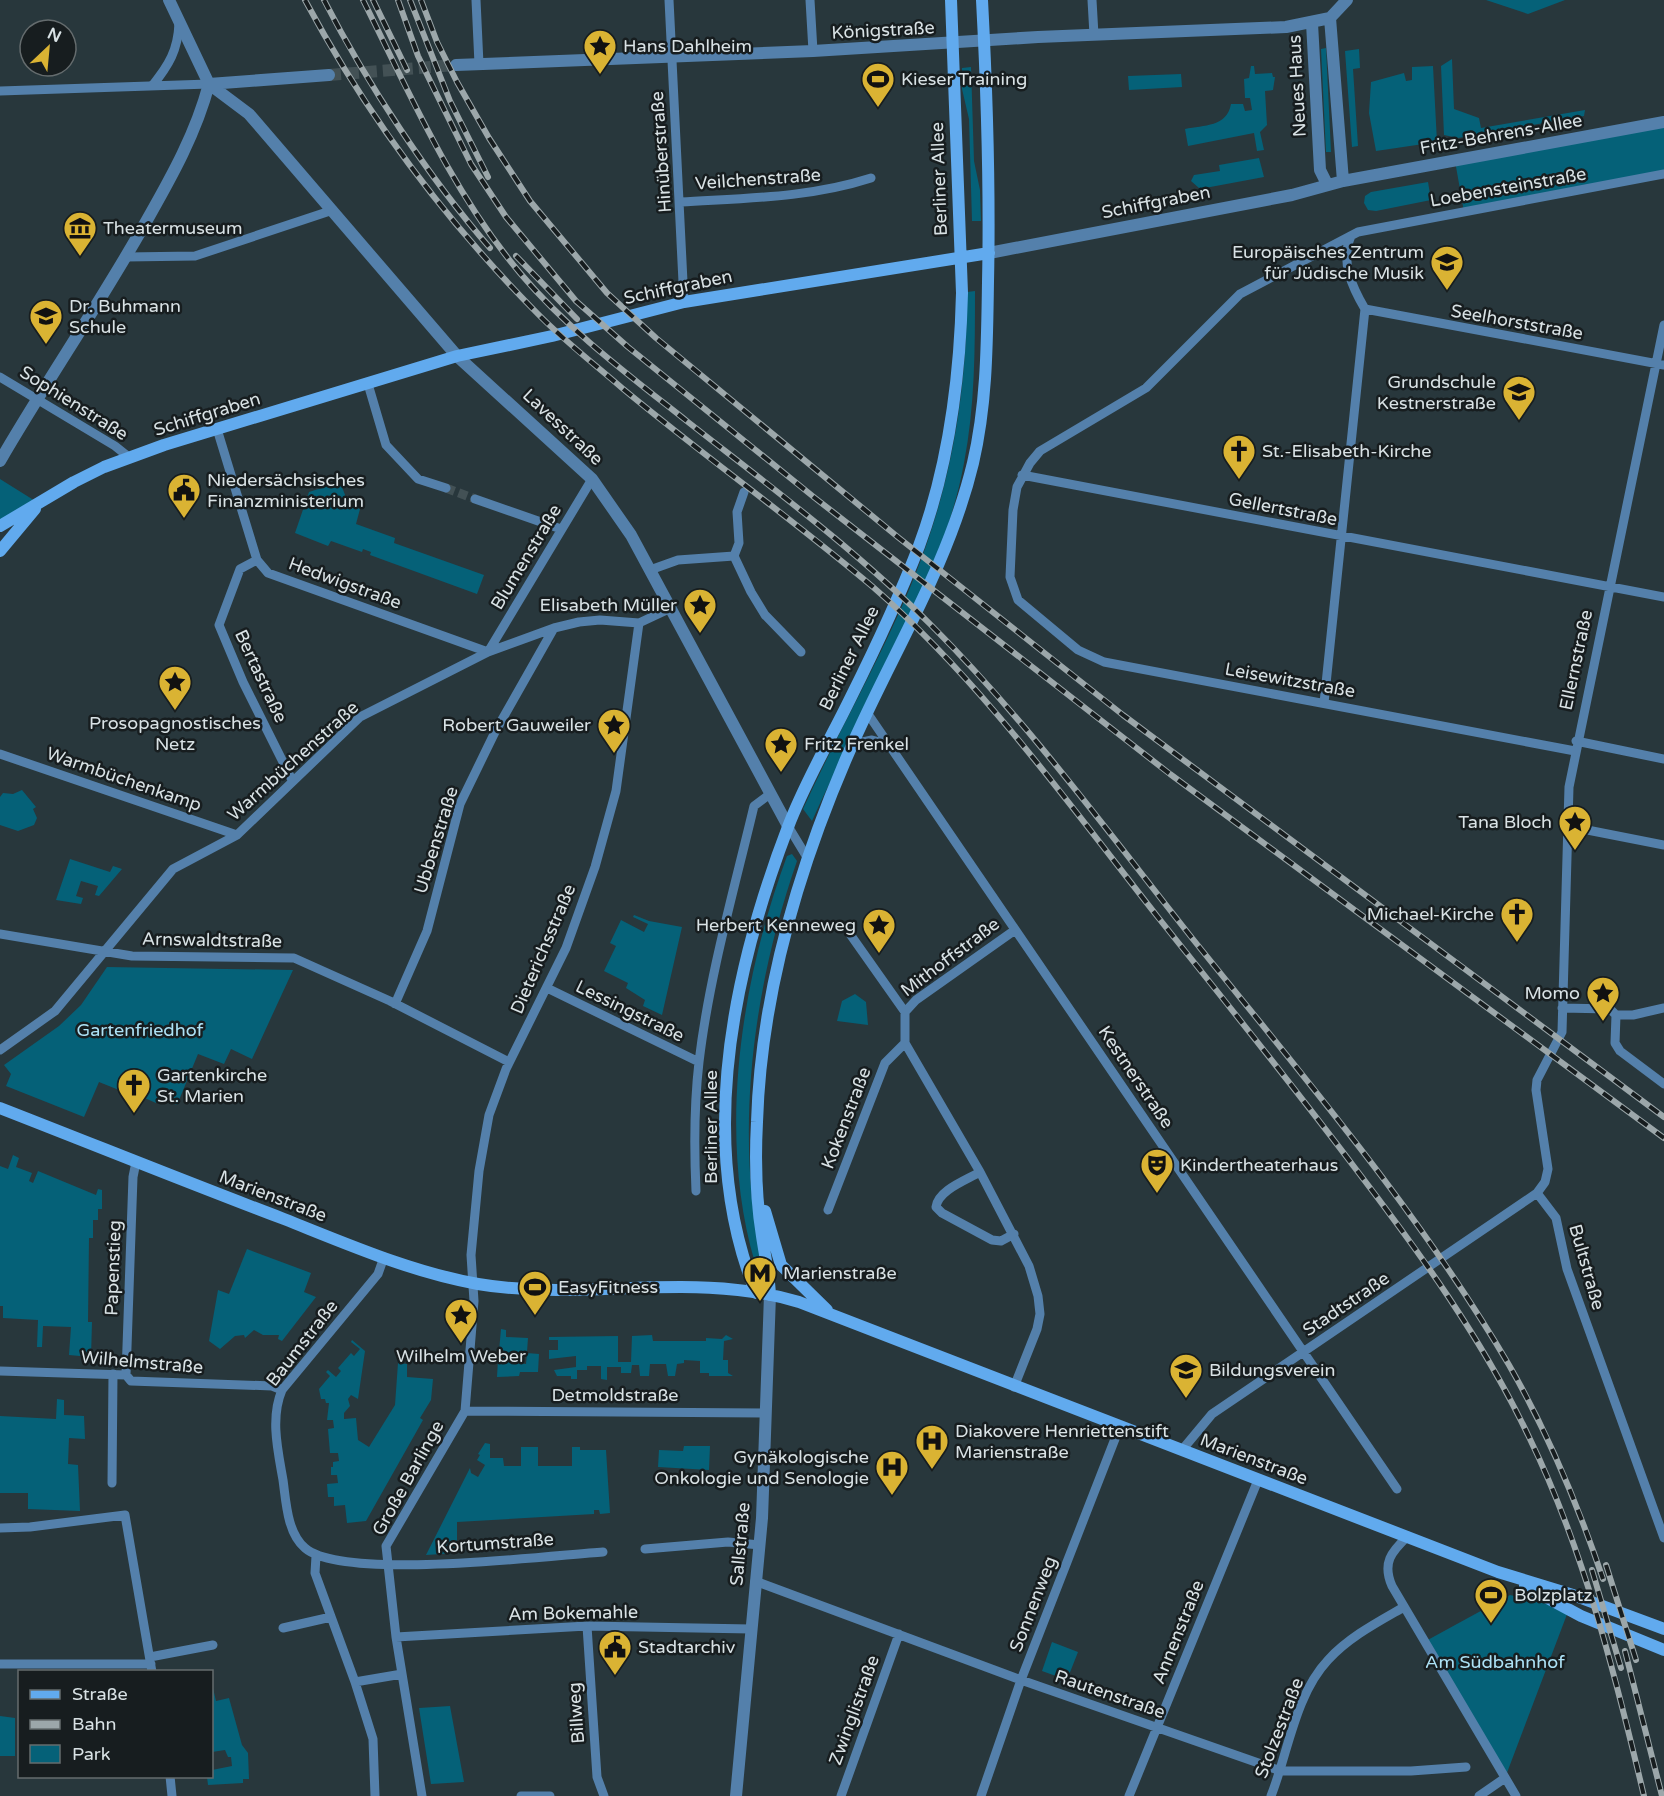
<svg xmlns="http://www.w3.org/2000/svg" width="1664" height="1796" font-family="'Varela Round',sans-serif">
  <rect width="100%" height="100%" fill="#28373c"/>
  <path fill="#056178" d="M1486,0H1565L1528,14Z
    M1326,48L1331,152H1326L1321,49Z
    M1359,49L1360,68L1353,69L1358,146L1352,147L1345,51Z
    M1452,59L1454,109L1479,118L1481,128L1585,110L1584,116L1458,138L1444,135L1441,66Z
    M1251,66H1254L1255,74L1272,73L1273,77H1275L1273,90L1265,91L1267,125L1260,132L1264,150L1257,151L1254,133L1188,146L1185,129C1204,125 1227,127 1231,104H1243L1245,111L1252,110L1250,98H1245L1244,79L1249,78Z
    M1433,66L1437,142L1376,151L1369,113L1371,82L1404,73L1406,81L1412,80V67Z
    M971,67L974,161L980,190L981,221H972L969,119L962,89V68Z
    M1181,74L1182,87L1129,90L1128,76Z
    M1664,122V174L1464,212L1455,161Z
    M1259,158L1264,177L1205,188H1199L1191,181L1194,175L1220,171L1219,165Z
    M1428,182L1431,200L1376,211L1368,210L1364,203L1365,196L1371,192Z
    M975,291C975,348 975,407 964,463C942,583 862,709 812,821L803,809C843,721 894,637 926,546C955,464 967,379 967,292Z
    M0,479L40,504L0,526Z
    M340,482L349,505L360,509L356,524L395,538L394,543L484,575L477,594L370,555L371,552L363,549L362,552L331,541L328,546L295,533L309,492Z
    M22,790L36,807L33,809L37,818L34,825L18,831L0,825V797L3,793L13,794Z
    M792,854L797,861C753,988 734,1130 762,1264L755,1263C717,1134 741,980 787,856Z
    M70,859L110,872L113,866L122,869L99,896L95,895L98,886L81,881L76,896L83,898L81,904L56,900Z
    M634,915L649,921L682,927L662,1015L643,1006L645,1000L626,988L628,983L604,971L616,946L610,943L621,920L644,932L648,924L633,917Z
    M107,967L293,970L252,1059L231,1049L224,1064L198,1054L177,1105L159,1098L156,1103L140,1096L139,1098L99,1082L84,1117L6,1086L11,1074L4,1065L59,1026L81,1005Z
    M855,994L866,1002L868,1025L837,1021L842,1001Z
    M13,1155L19,1158L16,1167L32,1173L29,1181L33,1183L38,1171L96,1195L98,1189L102,1190V1209H98V1220H93V1238H89L88,1322H92L91,1357L69,1355L71,1327L43,1326L42,1347H37L38,1320L3,1318V1306H0V1166L8,1169Z
    M247,1249L311,1273L304,1292L316,1297L282,1341L278,1339L279,1335H263L254,1330L245,1338L244,1335L235,1336L220,1349L209,1341L218,1290L229,1294Z
    M501,1329L506,1330V1337L528,1338L527,1352H519V1363L526,1364L527,1353L539,1354L538,1372H520L519,1376L497,1377L498,1359H502V1352L499,1351Z
    M652,1335L653,1341H706V1338L722,1339L726,1335L733,1339L724,1341L723,1360H728V1373L733,1376H709V1373H700V1361L684,1360V1363L677,1364L675,1376H668L666,1364H650L649,1376H640L639,1365H632L631,1373H621V1367H607V1380L601,1379V1366H587V1370H577V1379H571V1376H557L554,1370L576,1367V1356L549,1359V1350H558V1340H549V1337L618,1336V1362H631L632,1336Z
    M352,1340L365,1351L358,1399L351,1395L348,1399L350,1406L344,1413V1419L356,1418L358,1440L369,1447L395,1405L398,1363L407,1364V1377L433,1379L431,1400L420,1418L423,1420L366,1521L347,1523L345,1505L334,1506V1497H328L327,1484L338,1483L337,1475H331V1467H333V1462L339,1461L338,1453H330L328,1429L334,1428L333,1420H327L329,1403H326L325,1399H321L319,1389L330,1376L326,1372L328,1370L336,1377L341,1371L338,1368L351,1353L354,1356L360,1349L351,1342Z
    M57,1399L64,1400V1415L84,1416L85,1439L69,1438L68,1464L78,1465L80,1511L28,1509V1493H0V1416L56,1419Z
    M485,1443L490,1444V1458H503L504,1466H521V1447H538V1466H572V1447H580V1450H606L610,1513L600,1514L599,1510H594V1514L457,1522V1553L426,1555L470,1468L471,1473L478,1477L485,1465L477,1460L480,1455L478,1454Z
    M684,1446H710L709,1470L658,1467L659,1450L683,1451Z
    M1510,1595L1569,1609L1505,1778L1424,1642Z
    M1052,1642L1078,1652L1067,1680L1042,1671Z
    M212,1684L216,1701L229,1698L242,1745L248,1753L249,1779H243V1783L208,1785L207,1777L212,1776V1770L232,1766L231,1757H228L225,1750L212,1752Z
    M450,1706L464,1782L431,1784L419,1708Z
    M0,1716L15,1718V1756H0Z"/>
  <g fill="none" stroke-linecap="round" stroke-linejoin="round">
    <path stroke="#435155" stroke-width="9" stroke-dasharray="9 4.5" stroke-linecap="butt" d="M446,488L475,499"/>
    <path stroke="#435155" stroke-width="12" stroke-dasharray="12 6" stroke-linecap="butt" d="M329,75L456,65"/>
    <path stroke="#5480ab" stroke-width="9" d="M476,0L479,64
      M669,0L684,302
      M810,0L813,51
      M1092,0L1094,35
      M152,86C169,65 178,50 179,23
      M0,91L209,84
      M681,202C746,198 809,198 871,178
      M126,257L195,256L333,210
      M1365,309L1664,365
      M0,377L115,446L130,458
      M368,384L386,445L418,479L446,488
      M217,429L257,560L268,573L488,652L592,479
      M1022,475L1664,597
      M475,499L561,529
      M734,556L751,592L765,615L801,652
      M734,556L739,543L737,512L744,492
      M257,560L240,569L219,625L243,682L292,780
      M650,570L678,560L734,556
      M639,623L671,608
      M1324,703L1365,309C1352,287 1340,261 1351,236
      M868,714L1397,1489
      M1576,741L1664,759
      M853,744L872,740L887,744
      M1575,751L1104,662L1078,650L1018,600L1010,577L1013,510L1017,487L1030,463L1040,451L1146,388L1240,294L1358,232L1664,174
      M0,754L237,835
      M788,826L808,859
      M1567,826L1664,845
      M845,927L905,1012V1043L980,1172L1029,1266L1038,1296L1040,1314L1037,1329L1014,1387
      M0,934L132,956L294,958L390,1001L509,1062
      M547,988L699,1062
      M395,1004L427,931L460,804L495,732L554,628
      M1562,1008L1610,1009L1616,1015H1633L1664,1008
      M905,1012L916,1000L1015,930
      M1616,1015L1615,1043L1620,1051L1664,1084
      M0,1050L55,1011L173,869L237,835L360,717L488,652L554,628L579,622L600,620L639,623
      M980,1172C967,1180 938,1190 936,1207L942,1213L992,1240L1001,1241L1014,1234
      M696,1191C694,1148 694,1105 699,1062C709,977 734,890 754,806L770,794
      M1537,1193L1556,1218L1567,1269L1664,1538
      M828,1210L885,1063L905,1043
      M384,1257L378,1274L282,1390C270,1418 278,1451 283,1480C286,1501 287,1533 305,1548C343,1581 545,1556 603,1552
      M0,1371L126,1375L131,1381L272,1386L282,1390
      M126,1375L133,1177L136,1162
      M465,1411L764,1413
      M1182,1450L1212,1414L1537,1193L1545,1182L1548,1169L1536,1090L1537,1080L1562,1032L1569,787L1664,325
      M112,1483L113,1374
      M0,1528L30,1527L125,1515L152,1672
      M1408,1536C1391,1552 1382,1563 1392,1586L1516,1796
      M645,1549L728,1542L760,1545
      M316,1556L315,1573L355,1682
      M755,1581L1021,1680L1281,1771H1411L1466,1767
      M587,1626L597,1777L604,1796
      M283,1628L331,1617
      M396,1637L587,1626L751,1629
      M150,1657L213,1645
      M0,1664H151
      M170,1776L172,1796
      M375,1796L373,1739L355,1682L402,1674
      M422,1796L396,1637L386,1546L465,1411L474,1301L471,1255L479,1171L489,1115L506,1069L566,948L595,867L616,791L639,623
      M521,1796H550
      M841,1796L899,1634
      M981,1796L1021,1680L1120,1426
      M1129,1796L1258,1480
      M1271,1796C1288,1753 1295,1695 1328,1660C1349,1637 1378,1622 1404,1607
      M1479,1796L1505,1778"/>
    <path stroke="#5480ab" stroke-width="12" d="M169,0L209,84L249,114L457,356L592,479L631,535L788,826
      M1330,18L1343,181
      M1312,23L1320,170L1327,184
      M456,65L813,51L1038,37L1286,27L1330,18L1347,0
      M209,84L329,75
      M989,253L1292,195L1343,181L1664,122
      M0,461C47,380 101,302 147,220C172,176 196,133 209,84
      M736,1796L762,1518L770,1295"/>
    <path stroke="#61aaee" stroke-width="12" d="M0,526L74,482L104,467L164,445L457,356L552,336L684,302L989,253
      M0,551L35,509
      M0,1108C95,1145 189,1183 284,1219C347,1244 411,1272 478,1284C583,1302 694,1270 799,1302L1498,1572L1573,1595L1664,1629
      M765,1211L781,1265L827,1310
      M756,1293C696,1145 733,971 788,827C805,782 829,742 850,699C875,649 899,598 919,546C949,465 960,379 962,293L951,0
      M770,1295C769,1274 765,1256 762,1236C756,1199 755,1159 757,1122C761,994 798,869 849,752C891,655 948,567 973,463C987,403 987,343 988,282C990,188 987,94 982,0
      M1525,1586L1581,1616L1664,1650"/>
    <defs>
      <path id="rail" d="M305,0C366,114 445,220 536,312C562,339 593,363 622,388C704,456 791,518 873,587C982,682 1068,803 1157,916C1224,1000 1291,1083 1355,1168C1420,1253 1483,1340 1529,1437C1584,1550 1615,1674 1644,1796
        M324,0C366,82 429,178 490,248
        M363,0C410,94 452,192 520,273C568,330 630,376 688,422C771,487 857,551 931,625C1027,721 1108,832 1192,938C1302,1075 1420,1213 1509,1365C1548,1433 1578,1505 1603,1579
        M373,0L407,70
        M398,0L418,56L438,97L471,164L506,217L576,301L628,347L815,498L1170,774L1664,1138
        M410,0L450,101L488,177
        M421,0L437,42L457,82L489,138L530,201L607,293L656,338L899,538L1123,715L1664,1117
        M516,256L577,319
        M1606,1565L1636,1660
        M1592,1570L1621,1668
        M1625,1651L1662,1796"/>
    </defs>
    <use href="#rail" stroke="#9ca7aa" stroke-width="6"/>
    <use href="#rail" stroke="#171d1f" stroke-width="4" stroke-dasharray="11" stroke-linecap="butt"/>
  </g>
  <defs>
    <symbol id="sight-pin" viewBox="-11 -11 22 30"><path d="M0 17L-7.5 6A9.5 9.5 0 1 1 7.5 6Z" fill="#dab333" stroke="#171d1f"/><path d="M0-6L1.8-2.2L6-1.7L2.9 1.2L3.7 5.4L0 3.3L-3.7 5.4L-2.9 1.2L-6-1.7L-1.8-2.2Z" fill="#111"/></symbol>
    <symbol id="stadium-pin" viewBox="-11 -11 22 30"><path d="M0 17L-7.5 6A9.5 9.5 0 1 1 7.5 6Z" fill="#dab333" stroke="#171d1f"/><path d="M0-5a6.5 5 0 1 0 0 10a6.5 5 0 1 0 0-10ZM-3.5-1.8h7v3.6h-7Z" fill="#111"/></symbol>
    <symbol id="museum-pin" viewBox="-11 -11 22 30"><path d="M0 17L-7.5 6A9.5 9.5 0 1 1 7.5 6Z" fill="#dab333" stroke="#171d1f"/><path d="M0-6L6-3V-2H-6V-3ZM-5-1h2V3h-2ZM-1-1h2V3h-2ZM3-1h2V3H3ZM-6 4H6V6H-6Z" fill="#111"/></symbol>
    <symbol id="university-pin" viewBox="-11 -11 22 30"><path d="M0 17L-7.5 6A9.5 9.5 0 1 1 7.5 6Z" fill="#dab333" stroke="#171d1f"/><path d="M0-5L7-2L0 1L-7-2ZM-4 1L0 2.5L4 1V4Q0 6-4 4Z" fill="#111"/></symbol>
    <symbol id="school-pin" viewBox="-11 -11 22 30"><path d="M0 17L-7.5 6A9.5 9.5 0 1 1 7.5 6Z" fill="#dab333" stroke="#171d1f"/><path d="M0-5L7-2L0 1L-7-2ZM-4 1L0 2.5L4 1V4Q0 6-4 4Z" fill="#111"/></symbol>
    <symbol id="church-pin" viewBox="-11 -11 22 30"><path d="M0 17L-7.5 6A9.5 9.5 0 1 1 7.5 6Z" fill="#dab333" stroke="#171d1f"/><path d="M-1.2-6h2.4v3.5h3.3v2.4h-3.3V6h-2.4V-.1h-3.3v-2.4h3.3Z" fill="#111"/></symbol>
    <symbol id="civic-pin" viewBox="-11 -11 22 30"><path d="M0 17L-7.5 6A9.5 9.5 0 1 1 7.5 6Z" fill="#dab333" stroke="#171d1f"/><path d="M-.6-6.5H3V-4.5H.6V-3L4-1V1h2V6H-6V1h2V-1L-.6-3ZM-1.2 2.5V6h2.4V2.5Z" fill="#111"/></symbol>
    <symbol id="theatre-pin" viewBox="-11 -11 22 30"><path d="M0 17L-7.5 6A9.5 9.5 0 1 1 7.5 6Z" fill="#dab333" stroke="#171d1f"/><path d="M-5-5.5Q0-4 5-5.5V0Q5 5 0 6Q-5 5-5 0ZM-3.3-2.5H-1v1.5H-3.3ZM1-2.5H3.3v1.5H1ZM-2.8 1Q0 5.5 2.8 1Z" fill="#111"/></symbol>
    <symbol id="metro-pin" viewBox="-11 -11 22 30"><path d="M0 17L-7.5 6A9.5 9.5 0 1 1 7.5 6Z" fill="#dab333" stroke="#171d1f"/><path d="M-5.5 5V-5H-3L0 0L3-5H5.5V5H3V-.5L0 4L-3-.5V5Z" fill="#111"/></symbol>
    <symbol id="hospital-pin" viewBox="-11 -11 22 30"><path d="M0 17L-7.5 6A9.5 9.5 0 1 1 7.5 6Z" fill="#dab333" stroke="#171d1f"/><path d="M-5-5h3v3.5h4V-5h3V5h-3V1.5h-4V5h-3Z" fill="#111"/></symbol>
  </defs>
  <g fill-rule="evenodd">
    <use href="#sight-pin" x="581" y="27" width="38" height="52"/>
    <use href="#stadium-pin" x="859" y="60" width="38" height="52"/>
    <use href="#museum-pin" x="61" y="209" width="38" height="52"/>
    <use href="#university-pin" x="1428" y="243" width="38" height="52"/>
    <use href="#university-pin" x="27" y="297" width="38" height="52"/>
    <use href="#school-pin" x="1500" y="373" width="38" height="52"/>
    <use href="#church-pin" x="1220" y="432" width="38" height="52"/>
    <use href="#civic-pin" x="165" y="471" width="38" height="52"/>
    <use href="#sight-pin" x="681" y="586" width="38" height="52"/>
    <use href="#sight-pin" x="156" y="663" width="38" height="52"/>
    <use href="#sight-pin" x="595" y="706" width="38" height="52"/>
    <use href="#sight-pin" x="762" y="725" width="38" height="52"/>
    <use href="#sight-pin" x="1556" y="803" width="38" height="52"/>
    <use href="#church-pin" x="1498" y="895" width="38" height="52"/>
    <use href="#sight-pin" x="860" y="906" width="38" height="52"/>
    <use href="#sight-pin" x="1584" y="974" width="38" height="52"/>
    <use href="#church-pin" x="115" y="1066" width="38" height="52"/>
    <use href="#theatre-pin" x="1138" y="1146" width="38" height="52"/>
    <use href="#metro-pin" x="741" y="1254" width="38" height="52"/>
    <use href="#stadium-pin" x="516" y="1268" width="38" height="52"/>
    <use href="#sight-pin" x="442" y="1296" width="38" height="52"/>
    <use href="#university-pin" x="1167" y="1351" width="38" height="52"/>
    <use href="#hospital-pin" x="913" y="1422" width="38" height="52"/>
    <use href="#hospital-pin" x="873" y="1448" width="38" height="52"/>
    <use href="#stadium-pin" x="1472" y="1576" width="38" height="52"/>
    <use href="#civic-pin" x="596" y="1628" width="38" height="52"/>
  </g>
  <g text-anchor="middle" stroke-width="5" stroke-linejoin="round" paint-order="stroke">
    <g font-size="18" fill="#d9e2e5" stroke="#171d1f">
      <text transform="translate(883 30) rotate(-3)" y="6">Königstraße</text>
      <text transform="translate(1297 86) rotate(-93)" y="6">Neues Haus</text>
      <text transform="translate(1501 134) rotate(-10)" y="6">Fritz-Behrens-Allee</text>
      <text transform="translate(661 152) rotate(-94)" y="6">Hinüberstraße</text>
      <text transform="translate(758 179) rotate(-4)" y="6">Veilchenstraße</text>
      <text transform="translate(939 179) rotate(-92)" y="6">Berliner Allee</text>
      <text transform="translate(1508 187) rotate(-10)" y="6">Loebensteinstraße</text>
      <text transform="translate(1156 202) rotate(-11)" y="6">Schiffgraben</text>
      <text transform="translate(678 287) rotate(-12)" y="6">Schiffgraben</text>
      <text transform="translate(1517 322) rotate(10)" y="6">Seelhorststraße</text>
      <text transform="translate(74 403) rotate(32)" y="6">Sophienstraße</text>
      <text transform="translate(207 414) rotate(-17)" y="6">Schiffgraben</text>
      <text transform="translate(563 427) rotate(43)" y="6">Lavesstraße</text>
      <text transform="translate(1283 509) rotate(11)" y="6">Gellertstraße</text>
      <text transform="translate(526 557) rotate(-59)" y="6">Blumenstraße</text>
      <text transform="translate(345 583) rotate(20)" y="6">Hedwigstraße</text>
      <text transform="translate(849 658) rotate(-64)" y="6">Berliner Allee</text>
      <text transform="translate(1576 660) rotate(-78)" y="6">Ellernstraße</text>
      <text transform="translate(261 676) rotate(65)" y="6">Bertastraße</text>
      <text transform="translate(1290 680) rotate(10)" y="6">Leisewitzstraße</text>
      <text transform="translate(293 761) rotate(-42)" y="6">Warmbüchenstraße</text>
      <text transform="translate(124 779) rotate(19)" y="6">Warmbüchenkamp</text>
      <text transform="translate(436 840) rotate(-73)" y="6">Ubbenstraße</text>
      <text transform="translate(212 940) rotate(1)" y="6">Arnswaldtstraße</text>
      <text transform="translate(543 949) rotate(-67)" y="6">Dieterichsstraße</text>
      <text transform="translate(950 957) rotate(-37)" y="6">Mithoffstraße</text>
      <text transform="translate(630 1011) rotate(26)" y="6">Lessingstraße</text>
      <text transform="translate(1136 1077) rotate(56)" y="6">Kestnerstraße</text>
      <text transform="translate(846 1118) rotate(-69)" y="6">Kokenstraße</text>
      <text transform="translate(711 1127) rotate(-90)" y="6">Berliner Allee</text>
      <text transform="translate(273 1196) rotate(21)" y="6">Marienstraße</text>
      <text transform="translate(1587 1267) rotate(74)" y="6">Bultstraße</text>
      <text transform="translate(113 1268) rotate(-88)" y="6">Papenstieg</text>
      <text transform="translate(1346 1304) rotate(-34)" y="6">Stadtstraße</text>
      <text transform="translate(302 1343) rotate(-52)" y="6">Baumstraße</text>
      <text transform="translate(142 1362) rotate(5)" y="6">Wilhelmstraße</text>
      <text x="615" y="1401">Detmoldstraße</text>
      <text transform="translate(1254 1459) rotate(21)" y="6">Marienstraße</text>
      <text transform="translate(408 1478) rotate(-61)" y="6">Große Barlinge</text>
      <text transform="translate(495 1543) rotate(-4)" y="6">Kortumstraße</text>
      <text transform="translate(740 1544) rotate(-85)" y="6">Sallstraße</text>
      <text transform="translate(1033 1604) rotate(-69)" y="6">Sonnenweg</text>
      <text transform="translate(573 1613) rotate(-1)" y="6">Am Bokemahle</text>
      <text transform="translate(1178 1632) rotate(-68)" y="6">Annenstraße</text>
      <text transform="translate(1110 1694) rotate(19)" y="6">Rautenstraße</text>
      <text transform="translate(854 1710) rotate(-70)" y="6">Zwinglistraße</text>
      <text transform="translate(576 1713) rotate(-94)" y="6">Billweg</text>
      <text transform="translate(1279 1728) rotate(-69)" y="6">Stolzestraße</text>
    </g>
    <g font-size="18" fill="#d9e2e5" stroke="#171d1f" text-anchor="start">
      <text x="623" y="52">Hans Dahlheim</text>
      <text x="901" y="85">Kieser Training</text>
      <text x="103" y="234">Theatermuseum</text>
      <text x="1424" y="258" text-anchor="end">Europäisches Zentrum<tspan x="1424" dy="21">für Jüdische Musik</tspan></text>
      <text x="69" y="312">Dr. Buhmann<tspan x="69" dy="21">Schule</tspan></text>
      <text x="1496" y="388" text-anchor="end">Grundschule<tspan x="1496" dy="21">Kestnerstraße</tspan></text>
      <text x="1262" y="457">St.-Elisabeth-Kirche</text>
      <text x="207" y="486">Niedersächsisches<tspan x="207" dy="21">Finanzministerium</tspan></text>
      <text x="677" y="611" text-anchor="end">Elisabeth Müller</text>
      <text x="175" y="729" text-anchor="middle">Prosopagnostisches<tspan x="175" dy="21">Netz</tspan></text>
      <text x="591" y="731" text-anchor="end">Robert Gauweiler</text>
      <text x="804" y="750">Fritz Frenkel</text>
      <text x="1552" y="828" text-anchor="end">Tana Bloch</text>
      <text x="1494" y="920" text-anchor="end">Michael-Kirche</text>
      <text x="856" y="931" text-anchor="end">Herbert Kenneweg</text>
      <text x="1580" y="999" text-anchor="end">Momo</text>
      <text x="157" y="1081">Gartenkirche<tspan x="157" dy="21">St. Marien</tspan></text>
      <text x="1180" y="1171">Kindertheaterhaus</text>
      <text x="783" y="1279">Marienstraße</text>
      <text x="558" y="1293">EasyFitness</text>
      <text x="461" y="1362" text-anchor="middle">Wilhelm Weber</text>
      <text x="1209" y="1376">Bildungsverein</text>
      <text x="955" y="1437">Diakovere Henriettenstift<tspan x="955" dy="21">Marienstraße</tspan></text>
      <text x="869" y="1463" text-anchor="end">Gynäkologische<tspan x="869" dy="21">Onkologie und Senologie</tspan></text>
      <text x="1514" y="1601">Bolzplatz</text>
      <text x="638" y="1653">Stadtarchiv</text>
    </g>
    <g font-size="18" fill="#ade2f6" stroke="#171d1f">
      <text x="140" y="1036">Gartenfriedhof</text>
      <text x="1495" y="1668">Am Südbahnhof</text>
    </g>
  </g>
  <rect x="18" y="1670" width="195" height="108" fill="#171d1f" stroke="#656c6e" stroke-width="1.5"/>
  <rect x="30" y="1690" width="30" height="9" fill="#61aaee" stroke="#656c6e" stroke-width="1.5"/>
  <text x="72" y="1700" font-size="18" fill="#d9e2e5">Straße</text>
  <rect x="30" y="1720" width="30" height="9" fill="#9ca7aa" stroke="#656c6e" stroke-width="1.5"/>
  <text x="72" y="1730" font-size="18" fill="#d9e2e5">Bahn</text>
  <rect x="30" y="1745" width="30" height="18" fill="#056178" stroke="#656c6e" stroke-width="1.5"/>
  <text x="72" y="1760" font-size="18" fill="#d9e2e5">Park</text>
  <g transform="translate(48 48) rotate(26)"><circle r="28" fill="#171d1f" stroke="#656c6e" stroke-width="1.5"/>
  <path d="M0-4.5L10 22L0 15L-10 22Z" fill="#dab333"/>
  <text y="-9" font-size="16" font-weight="bold" text-anchor="middle" fill="#d9e2e5">N</text>
  </g>
</svg>
